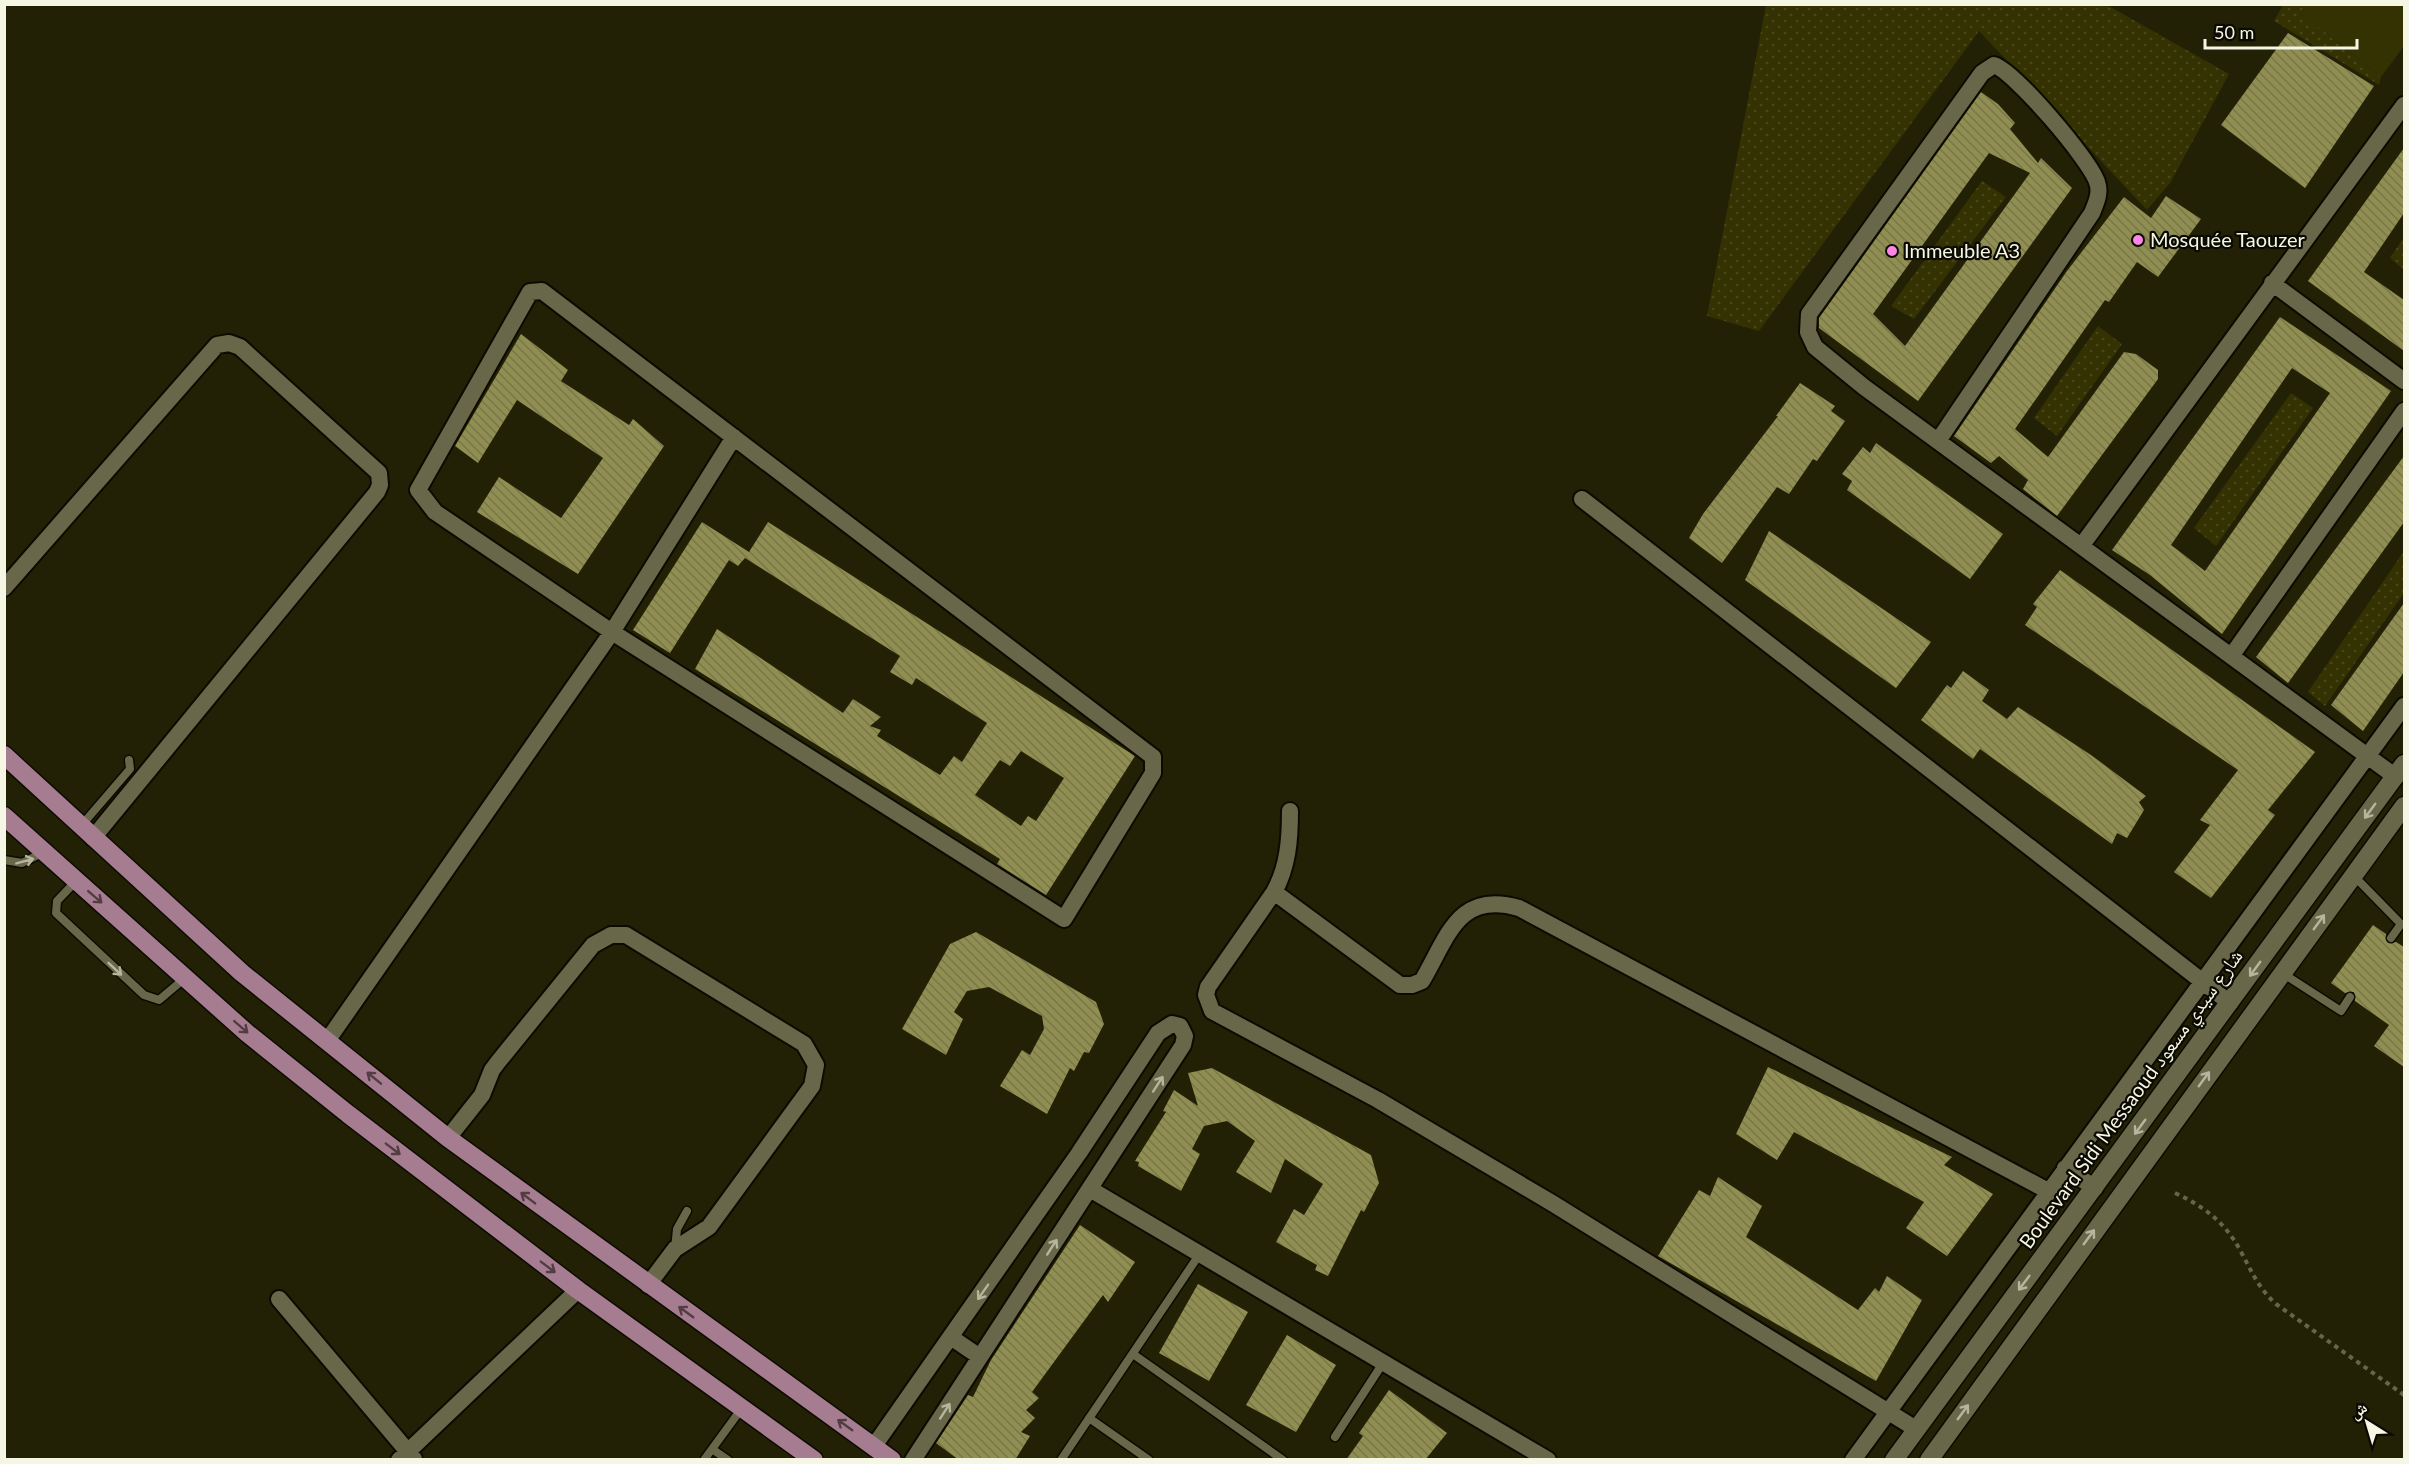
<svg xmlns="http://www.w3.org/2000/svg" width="2409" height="1464" font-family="Lato,'Noto Naskh Arabic',sans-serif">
  <defs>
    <pattern id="grass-dots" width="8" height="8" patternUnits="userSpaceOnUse" patternTransform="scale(1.5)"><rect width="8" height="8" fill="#343202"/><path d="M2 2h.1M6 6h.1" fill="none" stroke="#48461a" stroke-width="1.8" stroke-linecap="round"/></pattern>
    <pattern id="building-back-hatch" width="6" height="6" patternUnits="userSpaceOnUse" patternTransform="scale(1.5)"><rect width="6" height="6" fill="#908e51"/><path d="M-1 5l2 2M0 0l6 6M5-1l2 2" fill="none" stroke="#78764c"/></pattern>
  </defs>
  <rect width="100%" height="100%" fill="#232105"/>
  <path fill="url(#grass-dots)" d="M1766,5H2107L2229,74L2170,183L2147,210L1979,31L1759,331L1707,316Z
    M2283,5H2308L2301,13L2381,77L2379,85L2274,21Z
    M1982,181L2006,197L1914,319L1891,306Z
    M2404,237V270L2390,258Z
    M2098,326L2122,344L2057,436L2034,418Z
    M2291,393L2313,408L2216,546L2194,528Z
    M2404,551V593L2325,706L2308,692Z"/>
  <path fill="#343202" d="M2308,4L2401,5L2404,7V46L2381,77L2301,13Z"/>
  <path fill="url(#building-back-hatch)" fill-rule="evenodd" d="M2288,33L2374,86L2305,188L2221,125Z
    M1981,92L1998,104L2015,123L2010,129L2038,163L2041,158L2072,188L1918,401L1819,328V318ZM1989,153L2030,173L1905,346L1873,314Z
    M2404,148V213L2364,272L2404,300V351L2308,281Z
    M2166,196L2201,219L2158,277L2137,262L2109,302L2105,300L2015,429L2048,457L2124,352L2136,354L2158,370V379L2057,516L2023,489L2028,480L1999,456L1991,463L1954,436L2067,271L2124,197L2151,218Z
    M2280,317L2391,391L2222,634L2150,575L2112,550ZM2292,368L2330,393L2205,571L2171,545Z
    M521,334L568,370L561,381L629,425L633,419L664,446L578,574L477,512L499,477L561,518L603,458L517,400L478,463L455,446Z
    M1800,383L1835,406L1831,411L1845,421L1817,461L1813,459L1789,494L1777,487L1722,563L1689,538L1703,514L1778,416H1776Z
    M1876,443L2003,534L1970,579L1847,490L1852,481L1842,474L1863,447L1870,453Z
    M2404,456V522L2288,683L2256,657Z
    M702,522L749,552L768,522L1135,756L1046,895L997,864L1000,859L695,669L717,629L843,713L853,699L881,717L870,726L881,730L877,736L940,775L954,756L962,762L987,723L916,678L912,685L890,672L900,656L745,558L738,566L729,560L670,653L633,630ZM1021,751L1064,778L1036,821L1028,816L1021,826L975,795L1000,760L1010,766Z
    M1769,531L1931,642L1896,688L1745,580Z
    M2060,570L2315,752L2268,810L2275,815L2211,898L2174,872L2210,825L2200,820L2238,770L2025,625L2037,607L2033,604Z
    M2404,603V672L2363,731L2331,705Z
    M1963,671L1989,690L1982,701L2007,719L2018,707L2091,755L2146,796L2139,802L2144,810L2127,838L2117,833L2112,844L1980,749L1973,759L1921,720L1947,685L1951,688Z
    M2373,925L2386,934L2388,943L2396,942L2404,947V1067L2374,1046L2389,1025L2355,1001L2354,992L2345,993L2331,983Z
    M976,932L1096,1002L1104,1024L1089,1053L1084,1052L1074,1071L1070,1068L1047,1114L1000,1086L1022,1050L1030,1055L1044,1029L1042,1016L989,987L967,991L954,1012L963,1019L946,1055L902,1029L950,944Z
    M1768,1067L1952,1157L1944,1165L1993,1194L1947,1256L1906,1228L1924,1202L1794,1132L1777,1160L1736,1134Z
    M1212,1068L1371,1155L1379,1183L1364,1212L1361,1210L1328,1276L1315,1270L1317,1265L1276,1242L1294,1209L1304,1215L1323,1184L1285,1159L1271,1193L1236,1172L1255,1141L1227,1121L1204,1126L1192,1149L1200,1154L1181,1191L1138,1166L1139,1162L1135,1161L1166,1112L1163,1111L1174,1090L1198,1106L1188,1073Z
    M1718,1177L1762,1206L1746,1237L1858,1310L1875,1288L1879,1292L1887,1276L1922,1300L1876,1381L1658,1256L1699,1190L1710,1196Z
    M1080,1225L1135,1262L1108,1302L1103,1295L1032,1392L1039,1398L1026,1410L1035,1418L1021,1432L1030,1436L1015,1460H959L936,1443L968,1395L973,1397L991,1360Z
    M1198,1284L1248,1312L1209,1381L1159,1353Z
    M1287,1335L1336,1365L1296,1432L1246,1405Z
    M1389,1390L1447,1433L1425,1460H1346L1363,1436L1359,1433Z"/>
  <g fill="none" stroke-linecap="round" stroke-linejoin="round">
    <defs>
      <path id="lane" d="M81,826L130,769L129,760
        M4,860L22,863L44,852
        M2353,875L2401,924L2391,938
        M76,881L57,901L56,913L144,995L159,1000L185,978
        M2282,973L2341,1011L2350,997
        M675,1249L677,1229L687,1211
        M1133,1354L1283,1460
        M1089,1418L1149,1460
        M1335,1437L1383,1363
        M712,1449L728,1460
        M704,1460L742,1408
        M1061,1460L1199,1255"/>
      <path id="street" d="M2272,283L2404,381
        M542,291L1153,757V773L1064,919L612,632L435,512L418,490L530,292Z
        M1938,441L2092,213C2096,203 2101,193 2097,182C2090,160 2015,72 1994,65L1982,73L1809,314L1808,332L1815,347L1864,387L2396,777
        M1582,499L2230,1003
        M2082,545L2404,105
        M4,588L217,345L229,343L240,347L379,473L380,485L377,492L93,838
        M2232,655L2404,411
        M1290,811C1290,839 1288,867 1274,892L1400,985H1412L1422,981C1448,937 1458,890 1519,908L2048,1191
        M1274,892L1208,987L1206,995L1212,1011L1378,1100L1552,1203L1916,1429
        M327,1041L612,632L734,437
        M448,1138L482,1095L492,1070L498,1062L593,945L611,935H626L804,1044L816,1065L812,1086L709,1227L675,1249L648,1285
        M2065,1168L2095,1188
        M1090,1189L1548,1460
        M279,1299L414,1459
        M952,1338L980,1357
        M874,1446L1079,1153L1158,1033L1172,1024L1180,1026L1185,1036L1183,1045L913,1460
        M399,1460L578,1290
        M1853,1460L2404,706"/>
      <path id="secondary" d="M1894,1460L2404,764
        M1929,1460L2404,806"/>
      <path id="primary" d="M4,755L242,973L448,1138L892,1460
        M4,816L247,1033L348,1114L578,1290L814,1460"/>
    </defs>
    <use href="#lane" stroke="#0c0b00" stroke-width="11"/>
    <use href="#street" stroke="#0c0b00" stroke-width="20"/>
    <use href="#secondary" stroke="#0c0b00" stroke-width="21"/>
    <use href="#primary" stroke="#0c0b00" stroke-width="21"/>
    <path stroke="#66654c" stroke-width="4" stroke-dasharray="4.5 4.5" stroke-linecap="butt" d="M2175,1193C2203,1206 2225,1222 2240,1250C2251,1270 2258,1288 2276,1304L2404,1395"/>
    <use href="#lane" stroke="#686749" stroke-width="8"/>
    <use href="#street" stroke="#686749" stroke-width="16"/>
    <use href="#secondary" stroke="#686749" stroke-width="18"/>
    <use href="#primary" stroke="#a67c90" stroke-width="18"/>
  </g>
  <defs><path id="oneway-shaft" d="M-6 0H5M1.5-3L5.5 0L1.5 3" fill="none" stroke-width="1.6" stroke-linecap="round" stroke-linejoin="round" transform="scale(1.5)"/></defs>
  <g stroke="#b6b69e">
    <use href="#oneway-shaft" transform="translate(2370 811) rotate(126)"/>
    <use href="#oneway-shaft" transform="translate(25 861) rotate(-15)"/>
    <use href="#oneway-shaft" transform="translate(2319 922) rotate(-54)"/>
    <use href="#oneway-shaft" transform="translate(115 969) rotate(43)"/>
    <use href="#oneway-shaft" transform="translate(2255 969) rotate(126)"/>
    <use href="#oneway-shaft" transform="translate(2204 1079) rotate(-54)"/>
    <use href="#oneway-shaft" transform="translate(1158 1084) rotate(-57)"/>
    <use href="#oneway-shaft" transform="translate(2140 1127) rotate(126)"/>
    <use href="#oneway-shaft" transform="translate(2089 1237) rotate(-54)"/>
    <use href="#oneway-shaft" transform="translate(1052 1247) rotate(-57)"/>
    <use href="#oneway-shaft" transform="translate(2024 1283) rotate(127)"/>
    <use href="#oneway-shaft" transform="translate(983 1292) rotate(125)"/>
    <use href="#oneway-shaft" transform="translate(945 1411) rotate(-57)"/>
    <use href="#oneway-shaft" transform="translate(1963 1412) rotate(-54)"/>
  </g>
  <g stroke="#513d42">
    <use href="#oneway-shaft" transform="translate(95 897) rotate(41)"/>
    <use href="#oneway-shaft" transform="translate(241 1027) rotate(41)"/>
    <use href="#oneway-shaft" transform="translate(374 1078) rotate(-141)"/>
    <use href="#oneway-shaft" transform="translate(393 1149) rotate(37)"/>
    <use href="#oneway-shaft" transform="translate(528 1198) rotate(-143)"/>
    <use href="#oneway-shaft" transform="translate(548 1267) rotate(37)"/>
    <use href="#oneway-shaft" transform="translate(686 1312) rotate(-144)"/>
    <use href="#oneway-shaft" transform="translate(845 1425) rotate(-144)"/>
  </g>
  <g fill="#fc86e4" stroke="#0b0a02" stroke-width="2">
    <circle cx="2138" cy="240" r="6"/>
    <circle cx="1892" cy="251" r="6"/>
  </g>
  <g text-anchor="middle" stroke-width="4.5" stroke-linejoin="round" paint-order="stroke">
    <g font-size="20" fill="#f6f6e4" stroke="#0b0a02" text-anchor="start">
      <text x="2150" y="247">Mosquée Taouzer</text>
      <text x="1904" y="258">Immeuble A3</text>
    </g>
    <g font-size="20" fill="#f6f6e4" stroke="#0b0a02">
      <text transform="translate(2131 1099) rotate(-54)" y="7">Boulevard Sidi Messaoud شارع سيدي مسعود</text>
    </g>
  </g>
  <rect width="2409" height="1464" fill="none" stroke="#f6f6e4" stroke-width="12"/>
  <g transform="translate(2367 1422) rotate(323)" stroke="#0b0a02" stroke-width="4.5" paint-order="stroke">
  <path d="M0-4.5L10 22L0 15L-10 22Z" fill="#f6f6e4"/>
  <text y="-9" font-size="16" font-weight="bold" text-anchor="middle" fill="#f6f6e4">ش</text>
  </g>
  <path d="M2205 39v9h152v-9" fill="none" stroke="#f6f6e4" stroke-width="3"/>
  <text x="2214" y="39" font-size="18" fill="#f6f6e4" stroke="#0b0a02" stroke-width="4.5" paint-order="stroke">50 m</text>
</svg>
